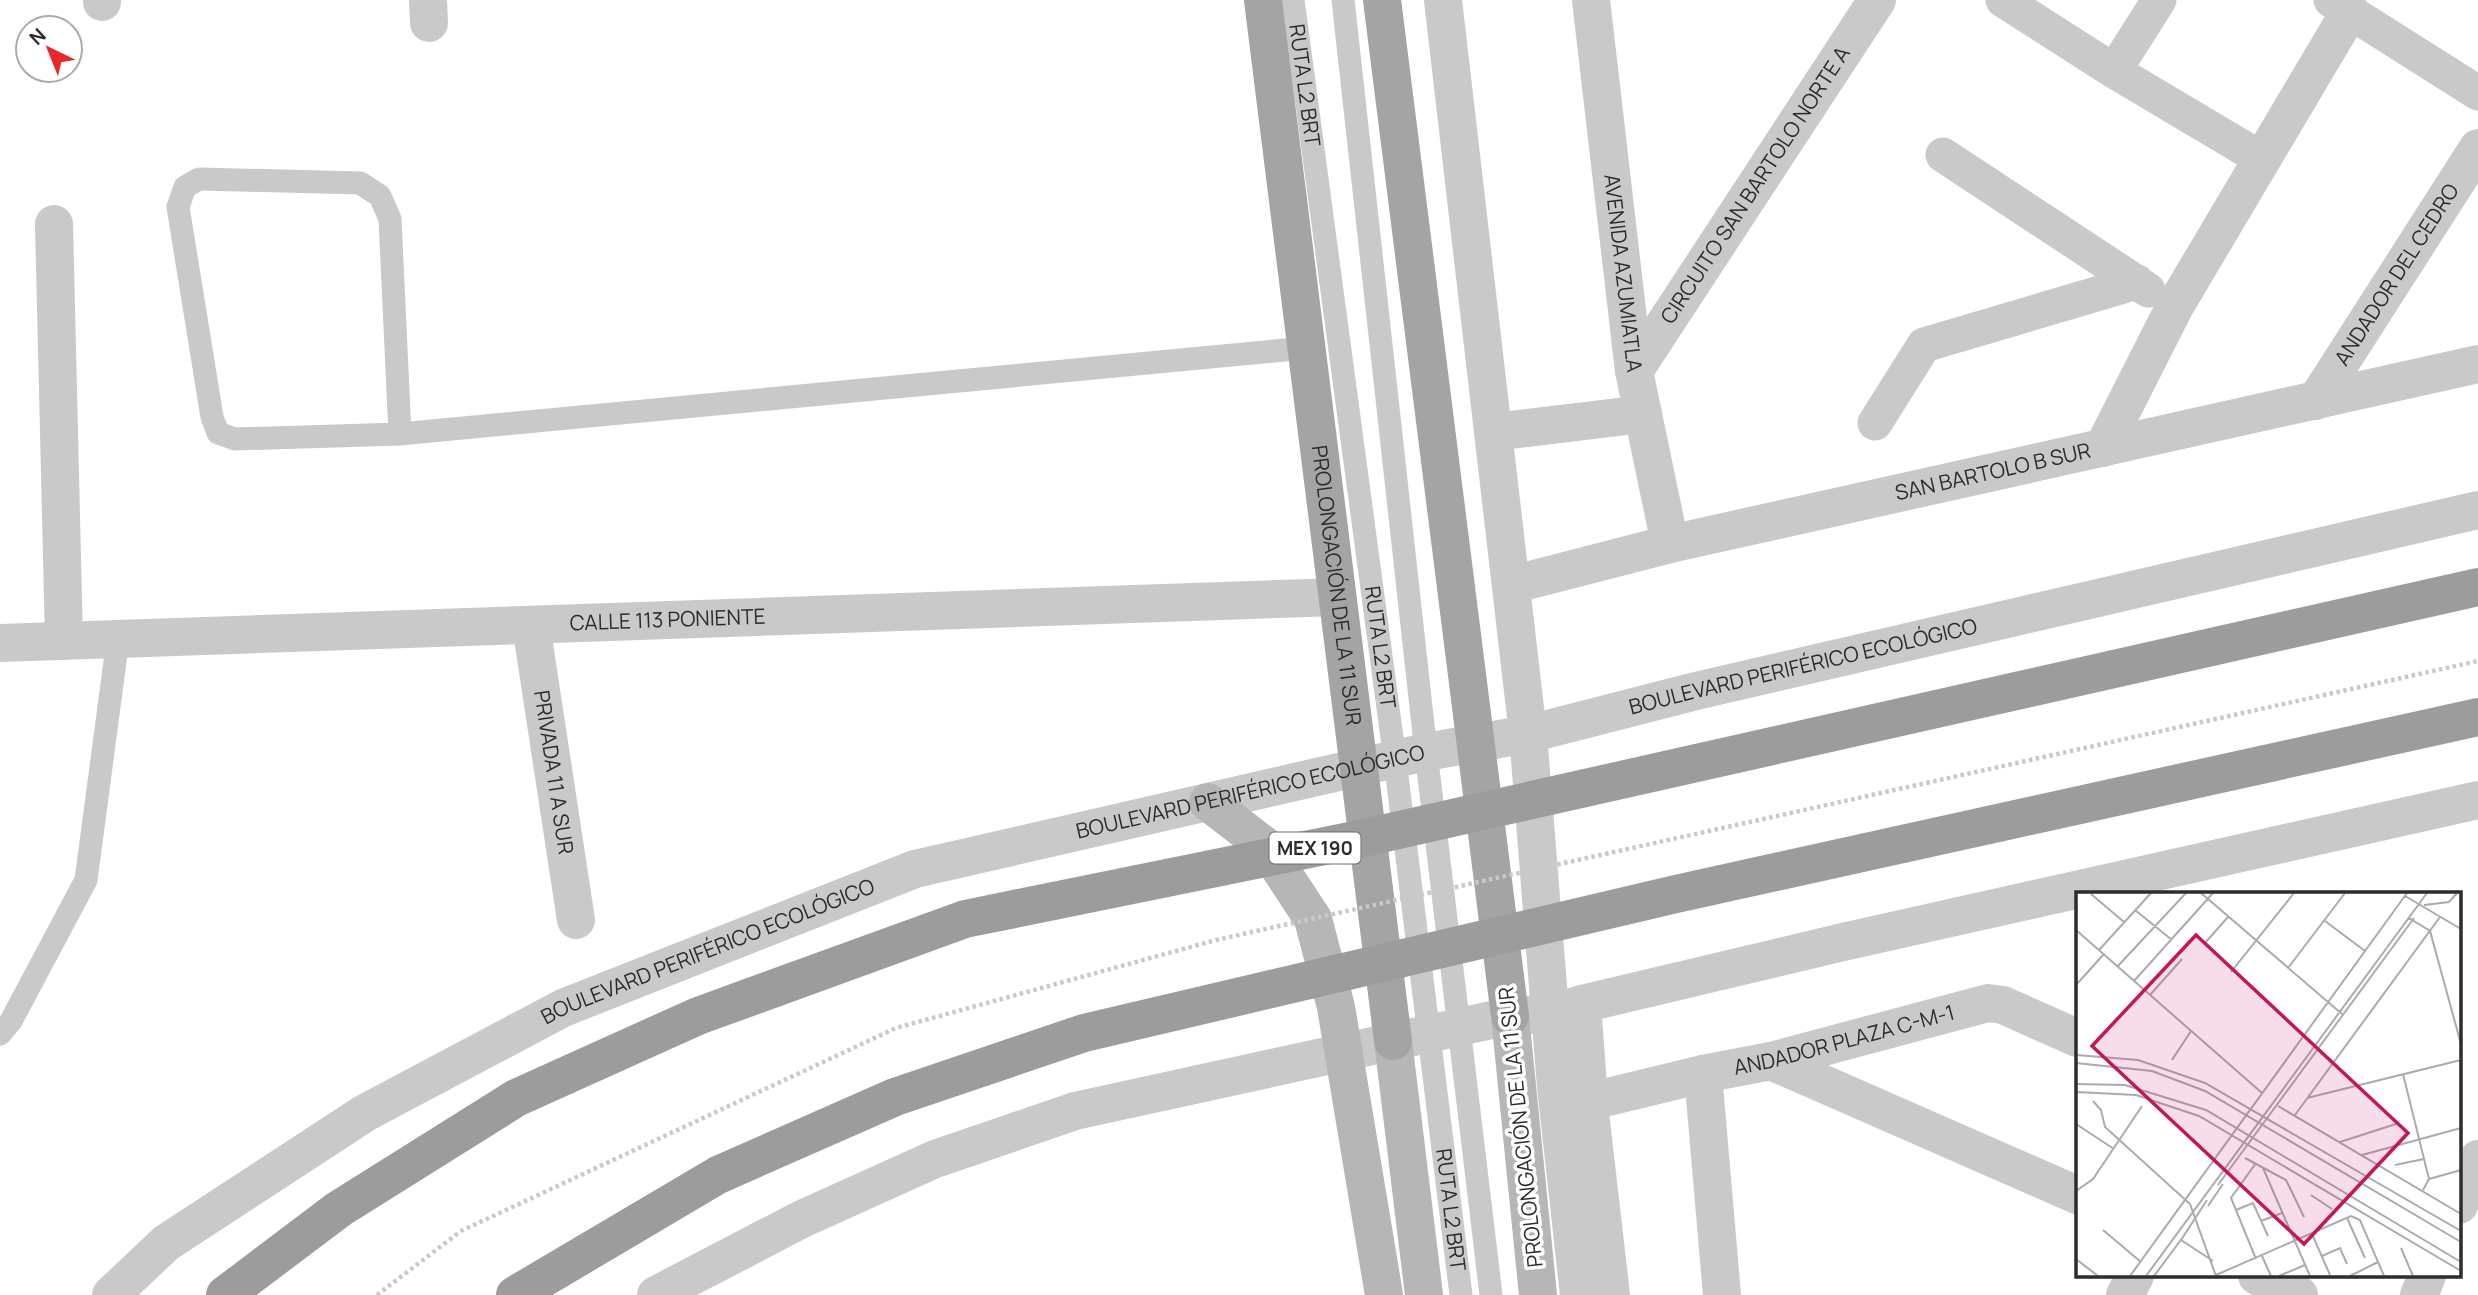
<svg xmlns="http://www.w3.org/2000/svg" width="2478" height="1295" font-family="Manrope,sans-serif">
  <rect width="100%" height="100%" fill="#fff"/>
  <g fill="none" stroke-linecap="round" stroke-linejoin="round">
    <g stroke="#c9c9c9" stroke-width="23">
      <path id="s1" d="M1293,0L1395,760L1461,1295"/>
      <path d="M1343,0L1426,752L1491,1295"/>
      <path d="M400,434L390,219L380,196L360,183L199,179L185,187L178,207L212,417L218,433L235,439L400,434L1306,348"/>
      <path d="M0,1034L11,1021L86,880L118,639"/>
    </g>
    <path stroke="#c9c9c9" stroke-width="35" d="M2003,0L2114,71L2262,159
      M2331,0L2478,93
      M2114,71L2159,0
      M1943,155L2148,290
      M1875,423L1924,345L2137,282"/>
    <g stroke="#c9c9c9" stroke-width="38">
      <path d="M102,0V2"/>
      <path d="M428,0L429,23"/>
      <path id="s2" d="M1591,0L1634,371L1670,544"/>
      <path d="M54,224L64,641"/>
      <path id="s3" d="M1634,371L1877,0"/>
      <path id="s4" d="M2316,401L2478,148"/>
      <path d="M1493,432L1643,414"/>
      <path d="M2103,448L2175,306L2350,11"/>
      <path id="s5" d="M1511,585L1670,544L2478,364"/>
      <path id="s6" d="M531,625L576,920"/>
      <path id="s7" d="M0,643L1337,597"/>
      <path d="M1771,1061L2077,1195"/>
      <path d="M1703,1074L1722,1295"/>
      <path id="s8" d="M1604,1098L1703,1074L1771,1061L1988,1003L2003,1005L2077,1038"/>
      <path d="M2459,1205L2478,1159"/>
      <path d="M2257,1276L2299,1295"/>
      <path d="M2125,1295L2135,1276"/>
      <path d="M2419,1295L2427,1276"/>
    </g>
    <g stroke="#c9c9c9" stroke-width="38">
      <path d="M1443,0L1528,734L1556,1087L1579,1295"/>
      <path d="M1582,1004L1590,1113L1611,1295"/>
      <path id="s9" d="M111,1295L166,1243L365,1113L563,1008L915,869L1426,752L1528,734L1696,691L2478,510"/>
      <path d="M656,1295L802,1219L935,1159L1075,1111L1510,1016L1550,1014L1582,1004L1843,942L2478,800"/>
    </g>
    <path stroke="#b6b6b6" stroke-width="38" d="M1208,802L1265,846L1313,919L1336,1007L1384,1295
      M1510,1016L1538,1295
      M1393,1041L1424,1295"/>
    <g stroke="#a4a4a4" stroke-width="38">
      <path id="s10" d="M1263,0L1393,1041"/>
      <path d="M1382,0L1510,1016"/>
    </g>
    <path stroke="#c9c9c9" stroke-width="4.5" stroke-dasharray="3.5 3.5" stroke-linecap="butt" d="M377,1295L461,1231L896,1028L1216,940L2478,661"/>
    <path stroke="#9c9c9c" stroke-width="38" d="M225,1295L339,1209L516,1098L698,1016L965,919L1359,839L2478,587
      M515,1295L718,1175L895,1097L1084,1033L1676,894L2478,717"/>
  </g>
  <g text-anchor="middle" stroke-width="7" stroke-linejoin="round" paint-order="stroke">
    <rect fill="#fff" stroke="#6b6b6b" stroke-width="2" x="1269.5" y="832.5" width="91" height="31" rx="5"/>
    <g font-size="19" font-weight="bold" fill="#2c2c2c">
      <text x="1315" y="855">MEX 190</text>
    </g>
    <g font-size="21" fill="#2c2c2c" stroke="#fff">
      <text dy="7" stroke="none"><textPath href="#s1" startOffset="86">RUTA L2 BRT</textPath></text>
      <text dy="7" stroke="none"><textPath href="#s3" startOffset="222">CIRCUITO SAN BARTOLO NORTE A</textPath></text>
      <text dy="7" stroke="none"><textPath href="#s2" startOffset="275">AVENIDA AZUMIATLA</textPath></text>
      <text dy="7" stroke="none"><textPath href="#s4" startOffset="150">ANDADOR DEL CEDRO</textPath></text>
      <text dy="7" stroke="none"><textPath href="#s5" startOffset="495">SAN BARTOLO B SUR</textPath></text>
      <text dy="7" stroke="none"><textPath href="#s10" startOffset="590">PROLONGACIÓN DE LA 11 SUR</textPath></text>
      <text dy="7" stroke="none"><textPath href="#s7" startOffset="668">CALLE 113 PONIENTE</textPath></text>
      <text dy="7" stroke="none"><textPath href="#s1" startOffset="653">RUTA L2 BRT</textPath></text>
      <text dy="7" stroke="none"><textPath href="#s9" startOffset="1827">BOULEVARD PERIFÉRICO ECOLÓGICO</textPath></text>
      <text dy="7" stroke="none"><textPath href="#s6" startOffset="149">PRIVADA 11 A SUR</textPath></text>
      <text dy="7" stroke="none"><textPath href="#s9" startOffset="1260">BOULEVARD PERIFÉRICO ECOLÓGICO</textPath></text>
      <text dy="7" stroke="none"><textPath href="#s9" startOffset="693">BOULEVARD PERIFÉRICO ECOLÓGICO</textPath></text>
      <text dy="7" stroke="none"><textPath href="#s8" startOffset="247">ANDADOR PLAZA C-M-1</textPath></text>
      <text transform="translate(1521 1127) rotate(-96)" y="7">PROLONGACIÓN DE LA 11 SUR</text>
      <text dy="7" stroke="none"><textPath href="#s1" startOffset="1220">RUTA L2 BRT</textPath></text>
    </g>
  </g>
  <g transform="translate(2076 892)">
    <rect width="385" height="385" fill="#fff"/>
    <path fill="none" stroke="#ababab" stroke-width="2" d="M125,1L266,122M15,2L48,30M329,4L385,37M348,13L373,10L381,1M59,18L96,48M333,26L354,39L385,152M249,29L289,59M0,38L186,201M128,52L152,25M23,58L75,1M41,75L110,1M212,76L269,1M155,80L218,1M58,89L137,1M0,93L28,62M74,103L106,67M0,163L62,168L129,191L385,339M96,168L115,139M0,171L76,179L129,199L385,350M327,182L353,287L347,298M0,192L49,193L130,218L385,370M0,200L60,203L123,224L385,379M231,206L385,168M17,209L25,218L29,235L114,312L140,384M202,214L385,322M219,223L364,25M0,232L38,257M264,250L320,232M286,263L385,236M169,266L210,288L228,325M180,271L155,306L180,367M319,273L348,267M187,276L234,384M353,287L385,278M142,293L338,26M0,299L17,287L66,214M235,303L256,317M132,314L147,292M160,318L177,311L192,344M271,326L289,366M185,329L206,321M27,338L65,370M236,342L254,383M105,348L131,308M105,348L137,369M325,356L337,384M186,364L195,384M246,364L264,356L271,372M0,367L22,384M140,383L275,324L284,328L308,384M54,384L331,1M70,384L351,1M78,384L107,345M203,384L229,373M274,384L302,370"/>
    <path fill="#c2185b" fill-opacity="0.15" stroke="#c2185b" stroke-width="3.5" d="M120,43L332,241L228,352L16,154Z"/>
    <rect width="385" height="385" fill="none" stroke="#2c2c2c" stroke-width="3.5"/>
  </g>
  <g transform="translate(49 49) rotate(317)"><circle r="33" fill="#ffffff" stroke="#ababab" stroke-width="2"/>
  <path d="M0-5L12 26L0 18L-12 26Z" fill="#e92828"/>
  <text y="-10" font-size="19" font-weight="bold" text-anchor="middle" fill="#2c2c2c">N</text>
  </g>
</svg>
